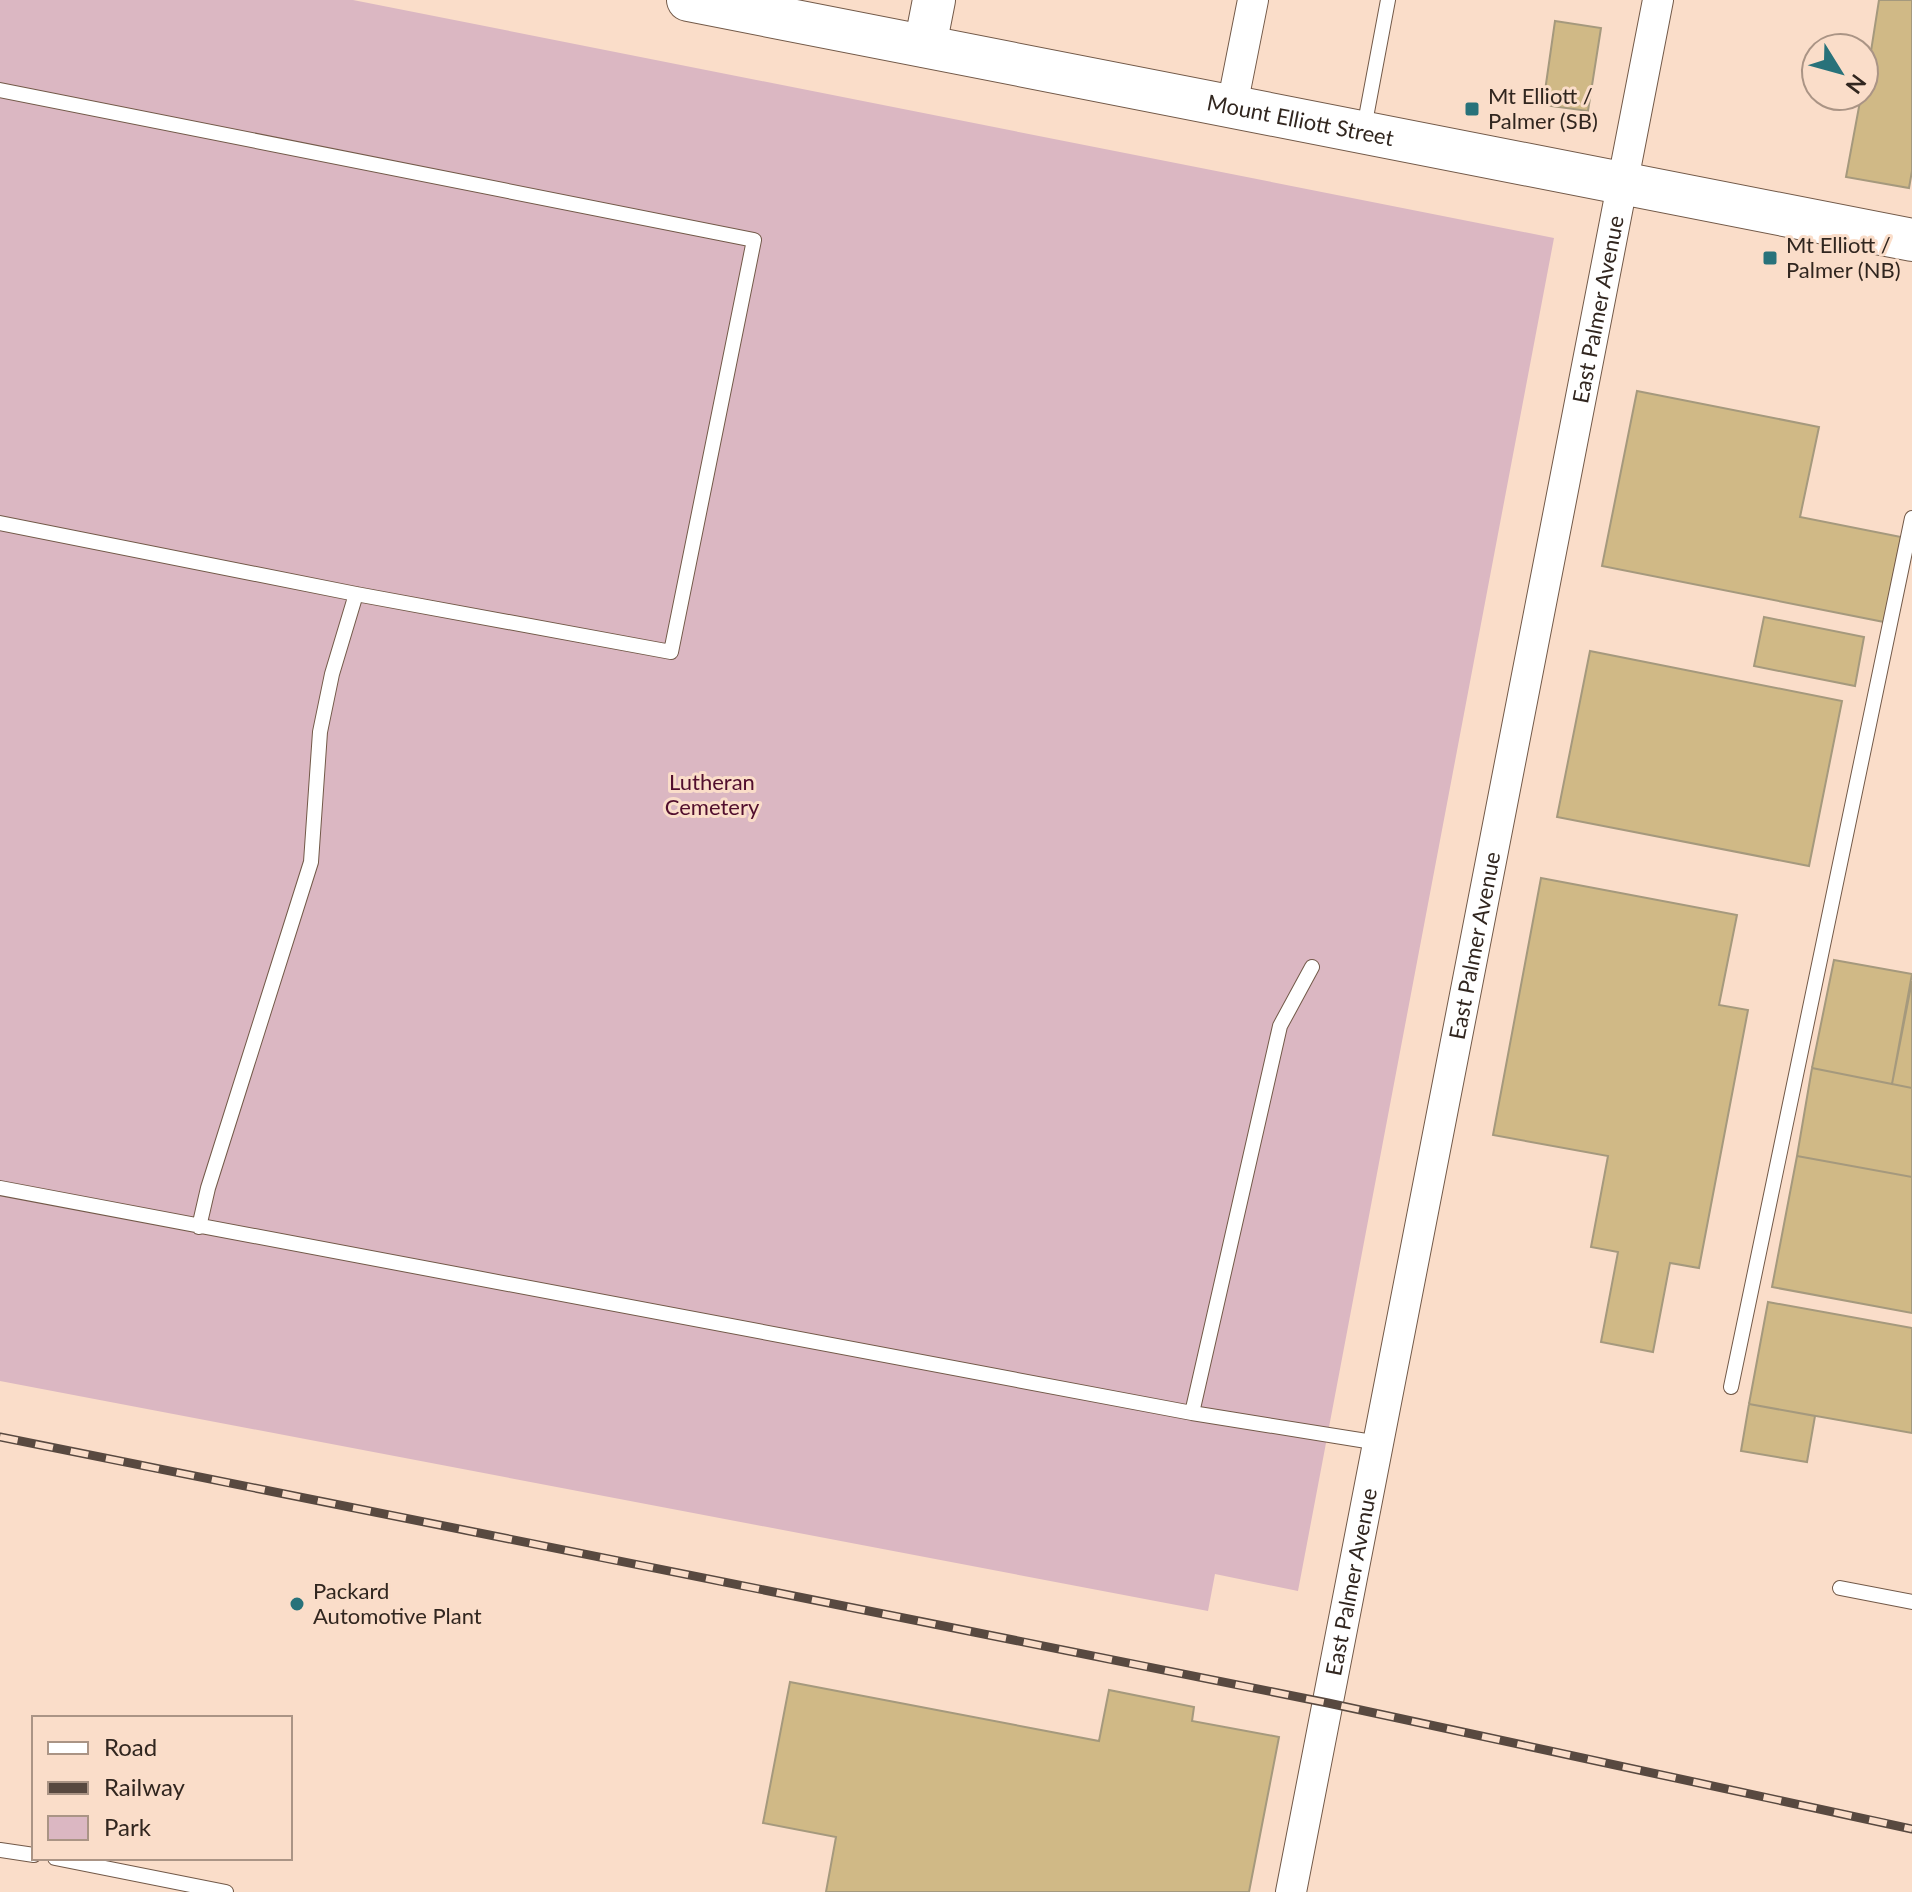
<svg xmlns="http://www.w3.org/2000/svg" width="1912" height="1892" font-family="Lato,sans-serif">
  <rect width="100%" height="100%" fill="#faddc9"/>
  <path fill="#dbb7c2" d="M0,0H353L1554,238L1298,1591L1215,1574L1208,1611L0,1381Z"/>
  <path fill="#d0b986" stroke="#a5997d" stroke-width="2" d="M1879,0H1912V171L1909,188L1846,177L1861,96H1864Z
    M1555,21L1601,28L1588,111L1543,105Z
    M1637,391L1819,427L1800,517L1901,537L1884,622L1602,566Z
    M1764,617L1864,637L1855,686L1754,666Z
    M1590,651L1842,701L1809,866L1557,817Z
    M1541,878L1737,915L1719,1005L1748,1010L1699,1268L1670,1263L1653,1352L1601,1342L1618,1252L1591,1247L1608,1156L1493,1135Z
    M1834,960L1912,974L1892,1084L1812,1068Z
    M1912,981V1088L1892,1084Z
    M1812,1068L1912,1088V1177L1797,1156Z
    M1797,1156L1912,1177V1313L1772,1287Z
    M1768,1302L1912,1328V1433L1749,1404Z
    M1749,1404L1815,1416L1807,1462L1741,1451Z
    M790,1682L1099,1741L1109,1690L1194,1707L1192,1721L1279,1737L1249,1892H826L836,1837L763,1823Z"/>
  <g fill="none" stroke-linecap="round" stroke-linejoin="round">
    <defs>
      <path id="lane" d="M0,90L754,240L671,652L356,594L0,523
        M1364,128L1388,0
        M0,1188L1192,1413L1379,1443
        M199,1227L208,1188L311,862L320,732L332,674L356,594
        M1731,1387L1912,518
        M1192,1413L1280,1026L1312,967
        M1840,1588L1912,1602
        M0,1850L34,1855
        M55,1858L226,1892"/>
      <g id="street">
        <path d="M1232,106L1253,0"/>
        <path id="s1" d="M1291,1892L1658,0"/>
      </g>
      <g id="secondary">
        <path id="s2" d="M688,0L1912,240"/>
        <path d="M925,46L934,0"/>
      </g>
    </defs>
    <use href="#lane" stroke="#725948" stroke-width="16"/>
    <use href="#street" stroke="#725948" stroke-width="32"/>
    <use href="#secondary" stroke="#725948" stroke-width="44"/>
    <use href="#lane" stroke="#fff" stroke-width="14"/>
    <use href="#street" stroke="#fff" stroke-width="30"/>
    <use href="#secondary" stroke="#fff" stroke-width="42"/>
    <defs>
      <path id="rail" d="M0,1437L1328,1703L1912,1829"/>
    </defs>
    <use href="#rail" stroke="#584940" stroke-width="9"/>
    <use href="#rail" stroke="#faddc9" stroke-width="6" stroke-dasharray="18" stroke-linecap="butt"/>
  </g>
  <g fill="#28727a" stroke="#faddc9" stroke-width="3">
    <rect x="1464" y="101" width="16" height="16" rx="4"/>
    <rect x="1762" y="250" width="16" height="16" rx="4"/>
    <circle cx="297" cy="1604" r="8"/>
  </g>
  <g text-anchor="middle" stroke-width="6" stroke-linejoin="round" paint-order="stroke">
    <g font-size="22" fill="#31261f" stroke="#faddc9" text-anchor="start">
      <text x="1488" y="104">Mt Elliott /<tspan x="1488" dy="25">Palmer (SB)</tspan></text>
      <text x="1786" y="253">Mt Elliott /<tspan x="1786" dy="25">Palmer (NB)</tspan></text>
      <text x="313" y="1599">Packard<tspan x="313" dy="25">Automotive Plant</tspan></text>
    </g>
    <g font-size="22" fill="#31261f" stroke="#faddc9">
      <text dy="8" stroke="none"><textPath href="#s2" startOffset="624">Mount Elliott Street</textPath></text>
      <text dy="8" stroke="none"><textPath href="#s1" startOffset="1612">East Palmer Avenue</textPath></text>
      <text dy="8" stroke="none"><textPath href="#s1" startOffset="964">East Palmer Avenue</textPath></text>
      <text dy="8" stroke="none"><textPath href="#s1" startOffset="316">East Palmer Avenue</textPath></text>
    </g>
    <g font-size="22" fill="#510e2d" stroke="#faddc9">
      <text x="712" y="790">Lutheran<tspan x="712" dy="25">Cemetery</tspan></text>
    </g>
  </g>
  <rect x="32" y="1716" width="260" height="144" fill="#faddc9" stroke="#aa9485" stroke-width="2"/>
  <rect x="48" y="1742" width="40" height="12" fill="#ffffff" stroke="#aa9485" stroke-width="2"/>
  <text x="104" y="1756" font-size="24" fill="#31261f">Road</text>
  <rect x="48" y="1782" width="40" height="12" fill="#584940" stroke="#aa9485" stroke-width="2"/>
  <text x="104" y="1796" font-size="24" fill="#31261f">Railway</text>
  <rect x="48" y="1816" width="40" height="24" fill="#dbb7c2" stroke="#aa9485" stroke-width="2"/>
  <text x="104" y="1836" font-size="24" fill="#31261f">Park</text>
  <g transform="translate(1840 72) rotate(127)"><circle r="38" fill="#faddc9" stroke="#aa9485" stroke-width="2"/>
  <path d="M0-6L14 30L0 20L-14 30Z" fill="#28727a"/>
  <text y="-12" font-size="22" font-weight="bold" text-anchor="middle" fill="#31261f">N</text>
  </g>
</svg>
